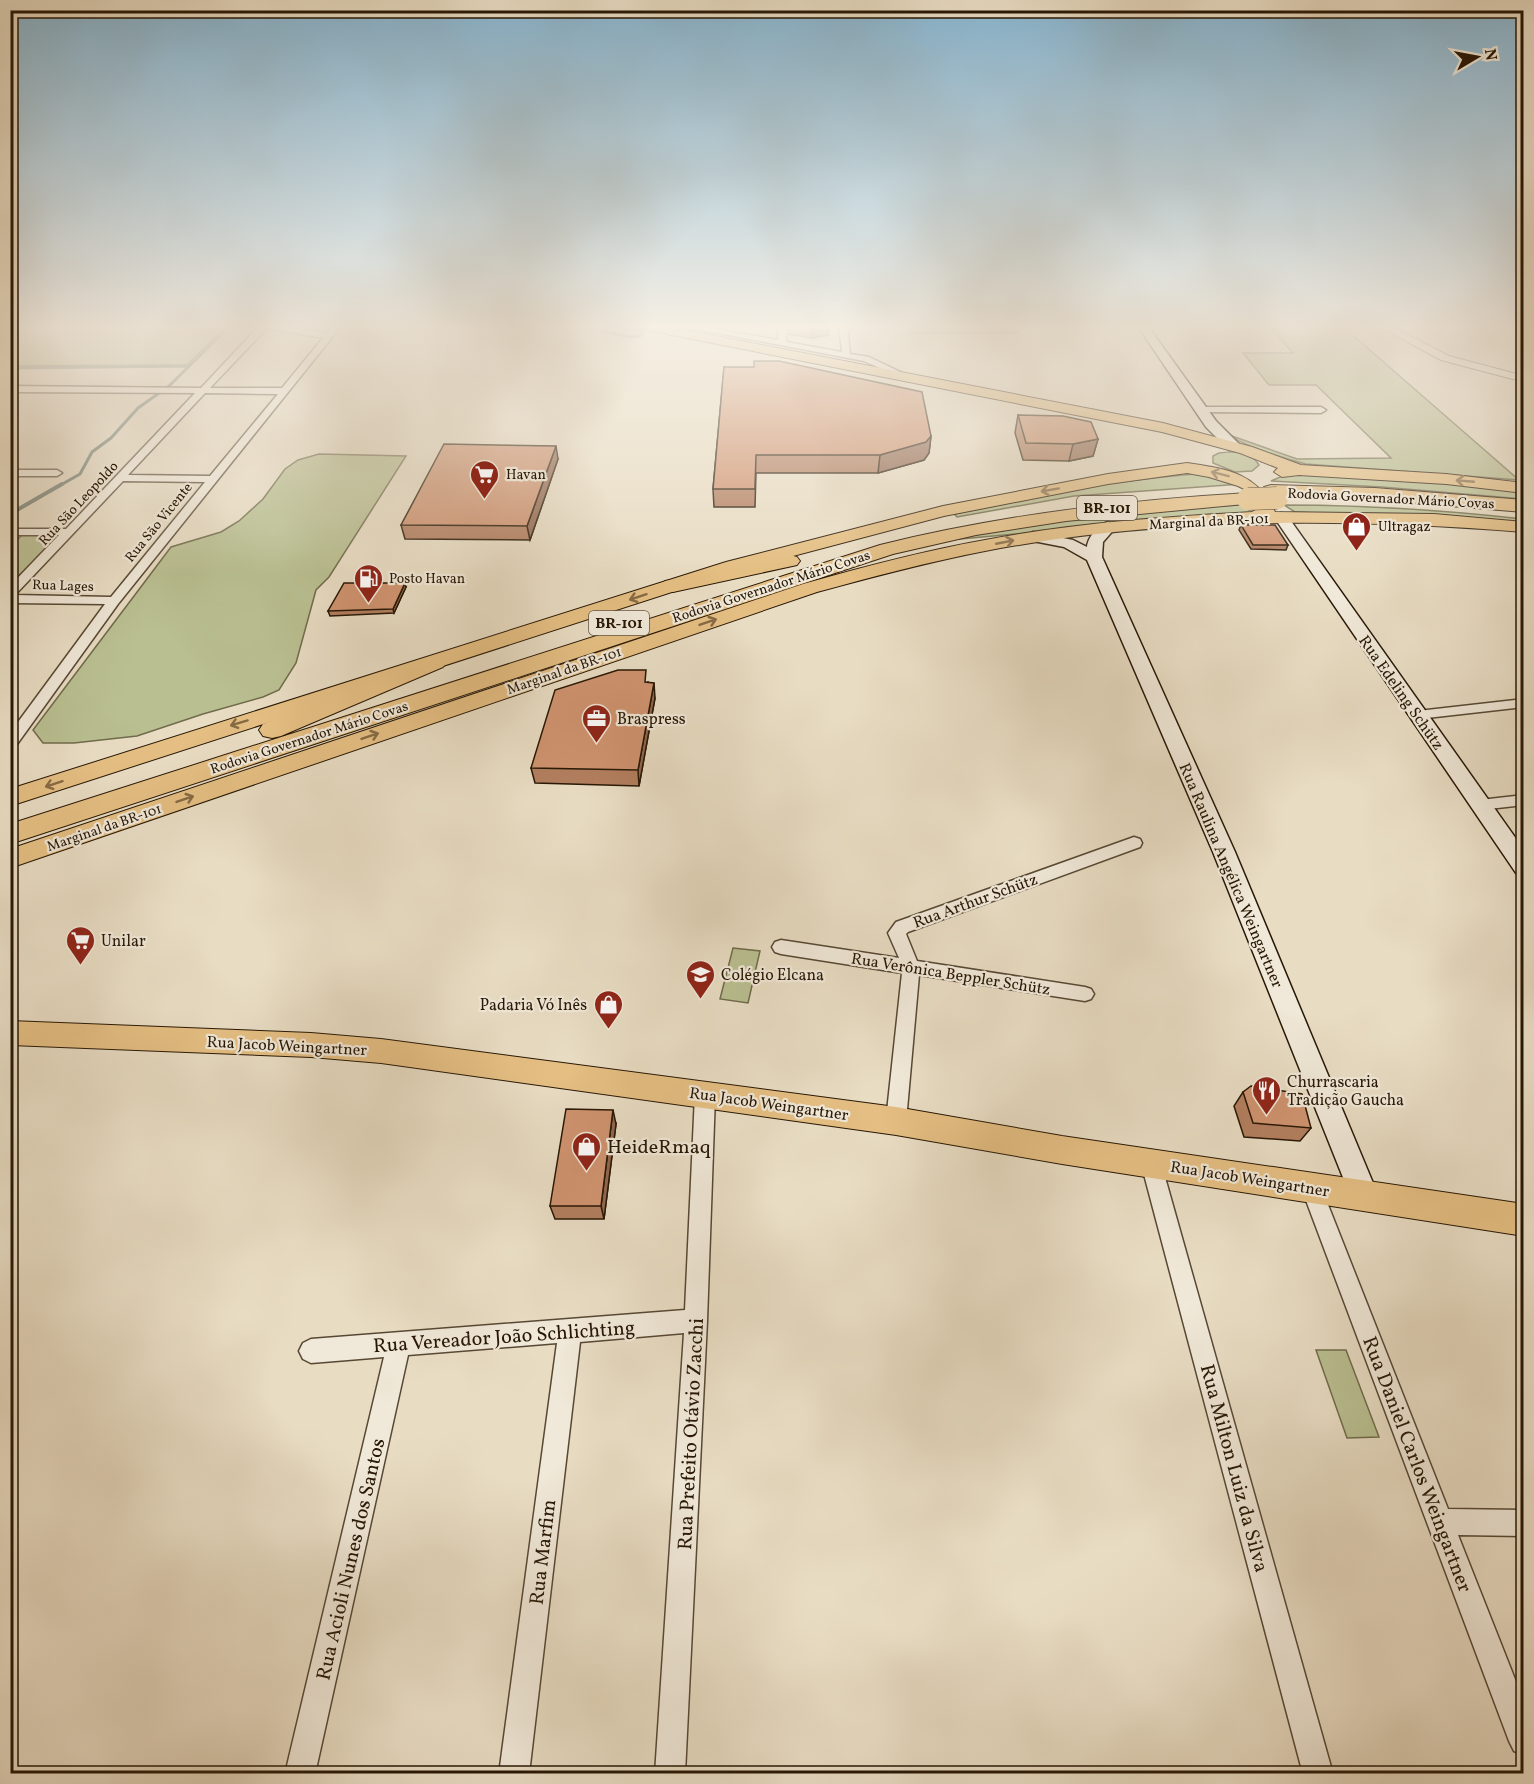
<svg xmlns="http://www.w3.org/2000/svg" width="1534" height="1784" font-family="Vollkorn,serif">
  <rect width="100%" height="100%" fill="#e8dcc3"/>
  <filter id="stains"><feTurbulence type="fractalNoise" baseFrequency=".00333" numOctaves="4"/><feColorMatrix values="0 0 0 0 .2 0 0 0 0 .09 0 0 0 0 .02 0 0 0 .5 -.17"/></filter>
  <radialGradient id="worn" r=".72"><stop offset=".6" stop-color="#630" stop-opacity="0"/><stop offset="1" stop-color="#630" stop-opacity=".3"/></radialGradient>
  <path fill="#b9bf91" stroke="#706b4b" stroke-width="1.5" d="M10,325H228L187,365L11,366Z
    M907,325H1014L1018,333H909Z
    M1268,325H1341L1519,480L1306,464C1292,461 1239,444 1232,436L1297,459L1391,458L1316,385H1269L1243,353H1293Z
    M1219,453C1233,451 1251,452 1259,465L1252,471L1235,472L1213,463V456Z
    M319,454L406,456L329,577L316,590L296,663L279,690L263,697L203,714L137,736L74,743H43L33,730L171,547L221,532L239,521L263,499L285,469L298,460Z
    M1208,473L1242,484L1074,496L957,517L954,514C1038,494 1122,479 1208,473Z
    M1287,474L1456,483L1523,492V499L1382,487L1271,481Z
    M1260,504L1263,512L949,540L1009,528L1141,510Z
    M1284,505C1365,505 1443,510 1523,519V524L1295,512Z
    M23,534H60L11,584V546Z
    M733,948L760,951L748,1003L720,999Z
    M1316,1350H1346L1379,1437L1347,1438Z"/>
  <g fill="none" stroke-linecap="round" stroke-linejoin="round">
    <path stroke="#6a796f" stroke-width="3" d="M575,325L630,337L640,336L643,332
      M10,368L189,366
      M59,486L80,474L92,452L111,438L138,408L169,386L231,325"/>
    <path stroke="#6a796f" stroke-width="4" d="M10,514L62,484"/>
    <defs>
      <path id="minor" d="M260,325H276L327,333L334,325H342L118,604L15,747L10,748V733L105,604L10,603V586L59,535H10V529H66L195,393L10,392V386L201,388ZM267,328L323,338L282,388H210ZM205,393L278,394L210,476L128,475ZM123,481L205,482L111,597L15,595Z
        M676,325H691L778,340V325H786V342L842,352L839,325H847L850,354L869,357L913,378L906,380L864,361Z
        M1201,407H1321L1326,410L1321,413L1198,412L1196,410Z
        M10,470H57L62,473L57,476H10Z
        M1524,699V707L1418,719L1411,715L1418,711Z
        M1524,795V805L1480,810L1472,805L1480,800Z
        M1134,837L1140,839L1142,843L1140,847L908,932L906,934L917,961L1085,987L1091,989L1094,994L1091,999L1085,1001L919,975L906,1121L903,1127L896,1130L889,1127L886,1121L902,973L781,954L775,952L772,947L775,942L781,940L899,958L888,933L896,922Z
        M705,1087L712,1089L715,1095L707,1321L685,1774H655L684,1333L580,1342L529,1774H499L557,1343L408,1355L315,1774H285L384,1357L311,1363L303,1359L299,1351L303,1343L311,1339L685,1310L695,1095L698,1089Z
        M1151,1154L1158,1156L1161,1163L1333,1774H1303L1141,1163L1144,1156Z
        M1311,1177L1318,1180L1321,1187L1448,1509L1524,1510V1536L1458,1535L1524,1702V1755L1514,1751L1509,1741L1301,1187L1304,1180Z"/>
      <path id="tertiary" d="M1377,325H1389L1449,356L1524,376V382L1441,360Z"/>
      <path id="secondary" d="M1137,325H1147L1216,421L1239,444L1241,447L1239,450H1229L1206,427Z
        M1281,513L1286,514L1524,850V875L1516,873L1274,517Z
        M1108,522L1116,527L1103,542L1102,557L1235,852L1378,1195L1374,1204L1364,1208L1354,1204L1350,1195L1213,852L1087,560L1064,547L1028,540L1025,537L1033,532L1073,540L1087,547C1088,537 1098,525 1108,522Z"/>
      <path id="primary" d="M10,1021L311,1033L381,1039L896,1107L1062,1136L1524,1204V1236L1062,1164L896,1135L381,1063L311,1057L10,1045Z"/>
      <path id="trunk" d="M634,325H659L1163,423L1252,447L1301,465L1446,474L1524,483V493L1446,484L1299,475L1282,477L1274,472L1278,468L1240,453L1162,432L641,329Z
        M1187,463C1226,469 1257,472 1275,512L1434,514L1524,522V532C1343,518 1163,517 985,551C928,562 872,577 817,592L10,868V849L803,584C863,567 923,551 985,540C1073,523 1163,517 1252,512L1257,509L1244,489L1238,486L1209,477L1187,473L1108,484L944,516L740,570L10,806V789L726,562L943,506L1108,474Z"/>
      <path id="motorway" d="M1271,485L1375,488L1524,500V512L1375,500L1264,495L1261,491L1264,487Z
        M1248,493L1255,495L1258,499L1255,503L1066,521L976,535L893,554L10,844V824L880,545C1001,515 1124,500 1248,493Z
        M790,555L797,557L800,561L797,565L673,592L665,591L662,586L665,581L673,580Z
        M435,655L443,657L447,662L443,667L281,736L272,738L263,736L259,730L263,724Z"/>
    </defs>
    <use href="#minor" stroke="#574834" stroke-width="3"/>
    <use href="#tertiary" stroke="#574834" stroke-width="2"/>
    <use href="#secondary" stroke="#271705" stroke-width="3"/>
    <use href="#primary" stroke="#271705" stroke-width="2"/>
    <use href="#trunk" stroke="#271705" stroke-width="2"/>
    <use href="#motorway" stroke="#271705" stroke-width="2"/>
    <use href="#minor" fill="#f0e8d8" fill-rule="evenodd"/>
    <use href="#tertiary" fill="#f0e8d8" fill-rule="evenodd"/>
    <use href="#secondary" fill="#f0e8d8" fill-rule="evenodd"/>
    <use href="#primary" fill="#e4be82" fill-rule="evenodd"/>
    <use href="#trunk" fill="#e4be82" fill-rule="evenodd"/>
    <use href="#motorway" fill="#e4be82" fill-rule="evenodd"/>
    <defs>
      <path id="motorway-bridge" d="M1248,499L1277,498"/>
    </defs>
    <use href="#motorway-bridge" stroke="#271705" stroke-width="23" stroke-linecap="butt"/>
    <use href="#motorway-bridge" stroke="#e4be82" stroke-width="22"/>
  </g>
  <path fill="#b27e5f" stroke="#271705" stroke-width="1.5" d="M789,325H829L828,335L812,338L789,334Z
    M724,367L931,436L929,453L924,460L878,473H756L755,507H714L713,489Z
    M1018,415L1098,439L1093,456L1069,461L1023,460L1015,433Z
    M558,459L530,540L405,539L401,525Z
    M1241,525L1288,545L1286,550L1251,549L1239,530Z
    M406,587L394,613L330,616L328,611Z
    M648,682L655,698L639,786L535,783L531,768Z
    M1243,1092L1311,1128L1300,1141L1244,1137L1234,1106Z
    M616,1124L604,1219H555L550,1206Z"/>
  <path fill="#91664e" stroke="#271705" stroke-width="1.5" d="M812,325H829L828,335L812,338Z
    M931,436L929,453L924,460L878,473L880,455Z
    M1098,439L1093,456L1069,461L1073,444Z
    M556,446L558,459L530,540L527,526Z
    M405,583L406,587L394,613L393,609Z
    M654,683L655,698L639,786L638,770Z
    M613,1110L616,1124L604,1219L601,1206Z"/>
  <path fill="#cf926f" stroke="#271705" stroke-width="1.5" d="M754,361H779L922,392L931,436L926,442L880,455H756L755,489H713L724,367H754Z
    M1018,415L1063,416L1091,422L1098,439L1073,444L1026,443Z
    M444,444L556,446L527,526L401,525Z
    M1241,525H1275L1288,545H1253Z
    M344,583H405L393,609L328,611Z
    M618,670H646L645,682L654,683L638,770L531,768L555,690Z
    M1251,1086L1302,1094L1311,1128L1253,1123L1243,1092Z
    M566,1109L613,1110L601,1206H550Z"/>
  <defs><path id="oneway-shaft" d="M-6 0H5M1.5-3L5.5 0L1.5 3" fill="none" stroke-width="1.6" stroke-linecap="round" stroke-linejoin="round" transform="scale(1.5)"/></defs>
  <g stroke="#866a44">
    <use href="#oneway-shaft" transform="translate(1220 474) rotate(-166)"/>
    <use href="#oneway-shaft" transform="translate(1465 481) rotate(-175)"/>
    <use href="#oneway-shaft" transform="translate(1050 490) rotate(170)"/>
    <use href="#oneway-shaft" transform="translate(1005 542) rotate(-11)"/>
    <use href="#oneway-shaft" transform="translate(638 597) rotate(162)"/>
    <use href="#oneway-shaft" transform="translate(708 622) rotate(-19)"/>
    <use href="#oneway-shaft" transform="translate(239 723) rotate(163)"/>
    <use href="#oneway-shaft" transform="translate(370 736) rotate(-19)"/>
    <use href="#oneway-shaft" transform="translate(54 784) rotate(162)"/>
    <use href="#oneway-shaft" transform="translate(185 799) rotate(-19)"/>
  </g>
  <linearGradient id="sky" x2="0" y2="1"><stop stop-color="#87b7d4"/><stop offset="0.57" stop-color="#f5efe4"/><stop offset="1" stop-color="#f5efe4" stop-opacity="0"/></linearGradient>
  <rect width="1534" height="574" fill="url(#sky)"/>
  <defs>
    <symbol id="supermarket-pin" viewBox="-11 -11 22 30"><path d="M0 17L-7.5 6A9.5 9.5 0 1 1 7.5 6Z" fill="#8f2418" stroke="#f0e8d8"/><path d="M-6-5.5h2.5l.6 2H6L4.5 2H-2.5L-4.4-4H-6ZM-1.5 3.2a1.3 1.3 0 1 0 .1 0ZM3 3.2a1.3 1.3 0 1 0 .1 0Z" fill="#fff"/></symbol>
    <symbol id="shop-pin" viewBox="-11 -11 22 30"><path d="M0 17L-7.5 6A9.5 9.5 0 1 1 7.5 6Z" fill="#8f2418" stroke="#f0e8d8"/><path d="M-5-2.5h2.3a2.7 3.5 0 0 1 5.4 0H5L5.5 6h-11ZM-1.5-2.5h3a1.5 2.3 0 0 0-3 0Z" fill="#fff"/></symbol>
    <symbol id="fuel-pin" viewBox="-11 -11 22 30"><path d="M0 17L-7.5 6A9.5 9.5 0 1 1 7.5 6Z" fill="#8f2418" stroke="#f0e8d8"/><path d="M-5.5-6h7V0h2V4h1.3V-2.5L3-4.5l.8-.8L6-3V5H2.5V1h-1V6h-7ZM-4.2-4.7v3.2H.2V-4.7Z" fill="#fff"/></symbol>
    <symbol id="office-pin" viewBox="-11 -11 22 30"><path d="M0 17L-7.5 6A9.5 9.5 0 1 1 7.5 6Z" fill="#8f2418" stroke="#f0e8d8"/><path d="M-6-3h4V-5.5h4V-3h4V5H-6ZM-1-4.5V-3h2v-1.5ZM-6 0V1H6V0Z" fill="#fff"/></symbol>
    <symbol id="school-pin" viewBox="-11 -11 22 30"><path d="M0 17L-7.5 6A9.5 9.5 0 1 1 7.5 6Z" fill="#8f2418" stroke="#f0e8d8"/><path d="M0-5L7-2L0 1L-7-2ZM-4 1L0 2.5L4 1V4Q0 6-4 4Z" fill="#fff"/></symbol>
    <symbol id="restaurant-pin" viewBox="-11 -11 22 30"><path d="M0 17L-7.5 6A9.5 9.5 0 1 1 7.5 6Z" fill="#8f2418" stroke="#f0e8d8"/><path d="M-5-6h1v4h1v-4h1v4h1v-4h1v5L-1.5 .5V6h-2V.5L-5-1ZM5-6V6H3V1.5H1.5Q1.5-4 5-6Z" fill="#fff"/></symbol>
  </defs>
  <g fill-rule="evenodd">
    <use href="#supermarket-pin" x="468" y="458" width="33" height="45"/>
    <use href="#shop-pin" x="1340" y="510" width="33" height="45"/>
    <use href="#fuel-pin" x="352" y="562" width="33" height="45"/>
    <use href="#office-pin" x="580" y="702" width="33" height="45"/>
    <use href="#supermarket-pin" x="64" y="924" width="33" height="45"/>
    <use href="#school-pin" x="684" y="958" width="33" height="45"/>
    <use href="#shop-pin" x="592" y="988" width="33" height="45"/>
    <use href="#restaurant-pin" x="1250" y="1074" width="33" height="45"/>
    <use href="#shop-pin" x="570" y="1130" width="33" height="45"/>
  </g>
  <g text-anchor="middle" stroke-width="4.5" stroke-linejoin="round" paint-order="stroke">
    <g font-size="14" fill="#271705" stroke="#f0e8d8" text-anchor="start">
      <text x="506" y="479">Havan</text>
      <text x="1378" y="531">Ultragaz</text>
      <text x="389" y="583">Posto Havan</text>
    </g>
    <g font-size="14" fill="#271705" stroke="#f0e8d8">
      <text transform="translate(1391 498) rotate(3)" y="5">Rodovia Governador Mário Covas</text>
      <text transform="translate(78 503) rotate(-47)" y="5">Rua São Leopoldo</text>
      <text transform="translate(1209 521) rotate(-3)" y="5">Marginal da BR-101</text>
      <text transform="translate(158 522) rotate(-51)" y="5">Rua São Vicente</text>
      <text transform="translate(63 585) rotate(2)" y="5">Rua Lages</text>
      <text transform="translate(771 586) rotate(-18)" y="5">Rodovia Governador Mário Covas</text>
      <text transform="translate(564 670) rotate(-19)" y="5">Marginal da BR-101</text>
      <text transform="translate(309 737) rotate(-18)" y="5">Rodovia Governador Mário Covas</text>
      <text transform="translate(104 827) rotate(-19)" y="5">Marginal da BR-101</text>
    </g>
    <g fill="#f0e8d8" stroke="#635644" stroke-width="1.5">
      <rect x="1077" y="496" width="60" height="24" rx="4.5"/>
      <rect x="589" y="611" width="60" height="24" rx="4.5"/>
    </g>
    <g font-size="15" font-weight="bold" fill="#271705">
      <text x="1107" y="513">BR-101</text>
      <text x="619" y="628">BR-101</text>
    </g>
    <g font-size="16" fill="#271705" stroke="#f0e8d8">
      <text transform="translate(1402 692) rotate(55)" y="6">Rua Edeling Schütz</text>
      <text transform="translate(1232 875) rotate(67)" y="6">Rua Raulina Angélica Weingartner</text>
      <text transform="translate(975 900) rotate(-20)" y="6">Rua Arthur Schütz</text>
      <text transform="translate(951 973) rotate(9)" y="6">Rua Verônica Beppler Schütz</text>
      <text transform="translate(287 1045) rotate(3)" y="6">Rua Jacob Weingartner</text>
      <text transform="translate(769 1103) rotate(8)" y="6">Rua Jacob Weingartner</text>
      <text transform="translate(1250 1178) rotate(9)" y="6">Rua Jacob Weingartner</text>
    </g>
    <g font-size="16" fill="#271705" stroke="#f0e8d8" text-anchor="start">
      <text x="617" y="724">Braspress</text>
      <text x="101" y="946">Unilar</text>
      <text x="721" y="980">Colégio Elcana</text>
      <text x="587" y="1010" text-anchor="end">Padaria Vó Inês</text>
      <text x="1287" y="1087">Churrascaria<tspan x="1287" dy="18">Tradição Gaucha</tspan></text>
    </g>
    <g font-size="20" fill="#271705" stroke="#f0e8d8" text-anchor="start">
      <text x="607" y="1153">HeideRmaq</text>
    </g>
    <g font-size="20" fill="#271705" stroke="#f0e8d8">
      <text transform="translate(504 1336) rotate(-4)" y="7">Rua Vereador João Schlichting</text>
      <text transform="translate(690 1434) rotate(-87)" y="7">Rua Prefeito Otávio Zacchi</text>
      <text transform="translate(1418 1464) rotate(69)" y="7">Rua Daniel Carlos Weingartner</text>
      <text transform="translate(1235 1468) rotate(75)" y="7">Rua Milton Luiz da Silva</text>
      <text transform="translate(542 1552) rotate(-83)" y="7">Rua Marfim</text>
      <text transform="translate(350 1559) rotate(-77)" y="7">Rua Acioli Nunes dos Santos</text>
    </g>
  </g>
  <rect width="1534" height="1784" fill="none" stroke="#e8dcc3" stroke-width="36"/>
  <rect x="12" y="12" width="1510" height="1760" fill="none" stroke="#271705" stroke-width="3"/>
  <rect x="18" y="18" width="1498" height="1748" fill="none" stroke="#271705" stroke-width="1.5"/>
  <g transform="translate(1477 57) rotate(80)" stroke="#f0e8d8" stroke-width="4.5" paint-order="stroke">
  <path d="M0-4.5L10 22L0 15L-10 22Z" fill="#271705"/>
  <text y="-9" font-size="16" font-weight="bold" text-anchor="middle" fill="#271705">N</text>
  </g>
  <rect width="100%" height="100%" filter="url(#stains)"/>
  <rect width="100%" height="100%" fill="url(#worn)"/>
</svg>
